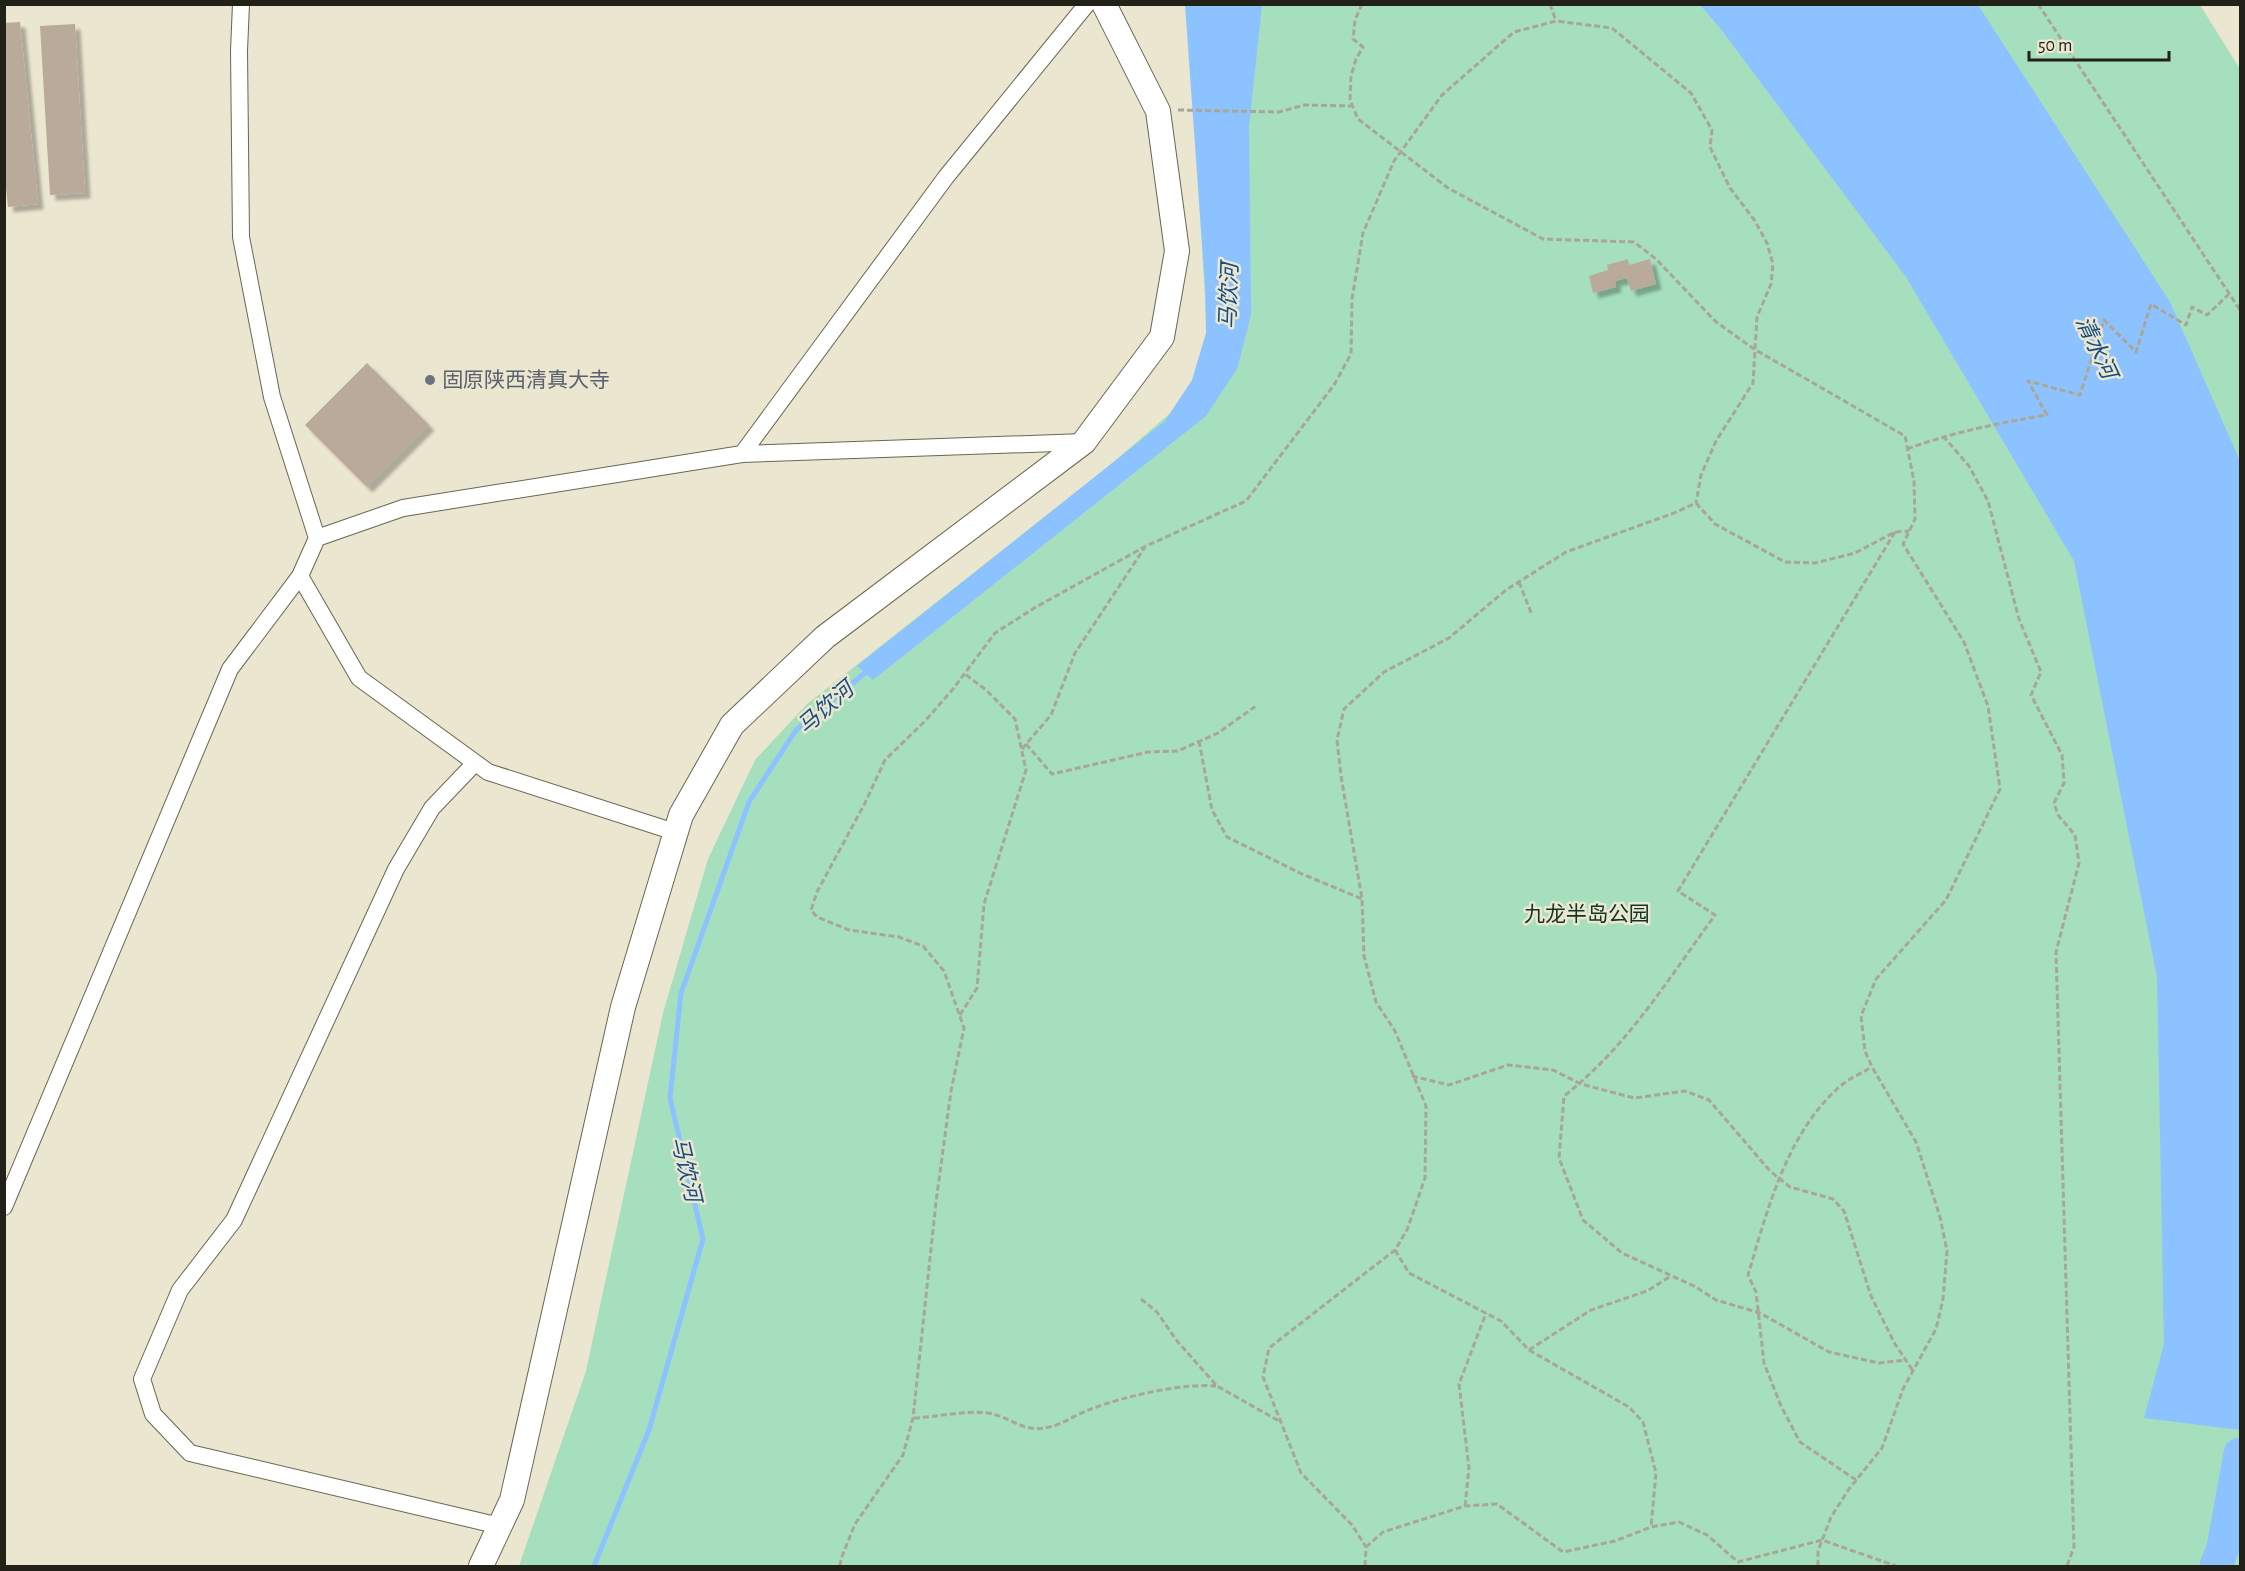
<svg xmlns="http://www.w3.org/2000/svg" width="2245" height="1571" font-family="'Alegreya Sans','Noto Sans SC',sans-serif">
  <defs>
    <filter id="shadow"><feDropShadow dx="5.5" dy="5.5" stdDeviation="1.5" flood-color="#0004"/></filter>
  </defs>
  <rect width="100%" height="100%" fill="#ebe6d0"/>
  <path fill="#a5dfbe" d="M1187,5H2200L2240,69V1566H519L586,1371L663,1013L708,859L755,760L807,704L1109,466L1191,395L1208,345Z"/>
  <path fill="#8cc2ff" d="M1185,5H1262L1249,126L1251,315L1237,369L1206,416L873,680L857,666L1165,421L1192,380L1206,333L1205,285Z
    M1700,5H1978L2170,302L2240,461V1430L2144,1418L2164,1344L2157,977L2074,561L1906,277L1720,28Z"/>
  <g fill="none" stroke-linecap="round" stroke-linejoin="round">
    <path stroke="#8cc2ff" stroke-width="5" d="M594,1566L649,1430L703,1239L670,1098L681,993L749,802L796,730L871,668"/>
    <path stroke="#8cc2ff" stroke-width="33" d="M2216,1566L2223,1548L2240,1454"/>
  </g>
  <path fill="#baaa99" filter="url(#shadow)" d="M20,22L38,204L8,207L4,168V23Z
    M75,24L85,193L50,195L40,26Z
    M1628,259L1629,265L1650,259L1656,284L1631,291L1627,278L1615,281L1616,287L1593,293L1589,276L1608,270L1607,265Z
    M367,363L429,425L367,487L305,425Z"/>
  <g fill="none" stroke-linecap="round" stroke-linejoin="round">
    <defs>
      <path id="street" d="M742,454L946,177L1087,4
        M317,538L403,508L742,454L1084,442
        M300,576L359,678L488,772L675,832
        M475,763L432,808L396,869L234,1220L180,1290L142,1379L153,1414L190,1453L500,1526
        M4,1207L230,669L300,576L317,538L272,397L241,237L239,51L241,4"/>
      <path id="secondary" d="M481,1566L512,1500L623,1007L681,815L732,725L825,637L1084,442L1162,337L1177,251L1158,111L1104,4"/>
    </defs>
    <use href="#street" stroke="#6a6653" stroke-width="18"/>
    <use href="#secondary" stroke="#6a6653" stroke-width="26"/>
    <path stroke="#aaa695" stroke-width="3" stroke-dasharray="6 3" stroke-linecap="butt" d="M1362,4L1355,20L1353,39L1363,47L1356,59L1351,76L1350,100L1358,119L1448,188L1543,239L1634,242L1656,259L1715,321L1754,349L1905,436L1914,481L1915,519L1903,544L1964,642L1988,706L2000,789L1946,900L1876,979L1861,1016L1865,1051L1872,1067L1916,1142L1940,1217L1947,1251L1943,1299L1936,1329L1903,1389L1882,1448L1849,1489L1831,1517L1818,1551V1566
      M1550,4L1556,21
      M2038,4L2240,310
      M1178,110L1279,112L1304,105L1352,106
      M1943,436L1969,466L1988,501L2019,619L2041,672L2031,695L2062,755L2064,783L2054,803L2058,815L2075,835L2079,863L2056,952L2074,1547L2067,1566
      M1907,449C1953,432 1999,423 2047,415L2028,381L2080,395L2104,320L2136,352L2151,304L2186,325L2192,307L2207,315L2229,294
      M1696,503L1715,524L1785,562L1815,563L1855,553L1895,532L1909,531
      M1895,532L1678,891L1715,915C1669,978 1627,1047 1564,1096L1559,1158L1583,1220L1622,1253L1694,1286L1716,1300L1760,1313L1829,1352L1879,1363L1906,1360
      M1519,582L1532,615
      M1199,741L1212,810L1227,837L1300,873L1362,899
      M1026,744L1052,774L1148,752L1178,751L1218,733L1256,706
      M1022,749L1051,715L1075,653L1145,547
      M960,1015L977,988L984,904L1026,770L1015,719L986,690L965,674
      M1412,1076L1449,1085L1508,1065L1553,1070L1581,1084L1634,1098L1685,1091L1709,1100L1770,1171L1790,1187L1833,1199L1844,1211L1871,1296L1895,1344L1913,1371
      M1395,1250L1409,1273L1501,1321L1529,1350L1629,1407L1643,1422L1656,1473L1651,1527
      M1141,1299L1157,1312L1177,1341L1217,1386L1279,1421
      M1529,1350L1591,1310L1647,1291L1671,1276
      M914,1418C938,1417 964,1410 988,1413C1008,1416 1023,1432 1044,1428C1061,1426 1076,1414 1091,1409C1125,1396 1182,1383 1217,1386
      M1856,1480L1800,1442L1781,1406L1764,1363L1756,1292L1748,1275C1767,1211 1786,1136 1837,1089C1846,1080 1860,1074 1872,1067
      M1465,1506L1469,1468L1459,1384L1486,1313
      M1366,1547L1383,1532L1465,1506L1497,1504L1563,1552L1615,1541L1651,1527L1679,1522L1707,1535L1738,1562L1822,1540L1896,1566
      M840,1566L841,1559L855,1524L903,1455L913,1418L936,1202L951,1091L964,1028L944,971L923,946L899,937L849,930L817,917L811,910L817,892L865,803L885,760L926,720L953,689L995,633L1036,607L1146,546L1246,501L1334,385L1351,354L1352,299L1363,233L1394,161L1442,95L1514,32L1556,21L1612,28L1691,93L1712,130L1710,147L1730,188L1755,221L1767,243L1773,264L1771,284L1757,317L1753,383L1716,441L1701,475L1696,503
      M1365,1566L1366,1547L1352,1525L1301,1473L1263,1377L1269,1348L1395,1250L1407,1230L1425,1178L1426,1106L1395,1031L1376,1002L1364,956L1362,899L1341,776L1337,740L1344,709L1384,672L1449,638L1506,590L1566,552L1674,513L1696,503"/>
    <use href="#street" stroke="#fff" stroke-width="16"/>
    <use href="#secondary" stroke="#fff" stroke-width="24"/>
  </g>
  <circle fill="#6b7280" stroke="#ebe6d0" stroke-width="2" cx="430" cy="380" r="6"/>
  <g text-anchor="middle" stroke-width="5" stroke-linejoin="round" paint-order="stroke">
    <g font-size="21" fill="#5b616d" stroke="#ebe6d0" text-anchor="start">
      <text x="442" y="387">固原陕西清真大寺</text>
    </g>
    <g font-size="21" fill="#0f3523" stroke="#ebe6d0">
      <text x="1587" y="921">九龙半岛公园</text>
    </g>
    <g font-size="22" font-style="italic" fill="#164d83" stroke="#ebe6d0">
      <text transform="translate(1228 296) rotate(-88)" y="8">马饮河</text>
      <text transform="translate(2097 347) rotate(65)" y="8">清水河</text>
      <text transform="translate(825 707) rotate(-41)" y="8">马饮河</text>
      <text transform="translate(687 1169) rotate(77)" y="8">马饮河</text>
    </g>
  </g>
  <rect width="2245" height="1571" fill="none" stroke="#222118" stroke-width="12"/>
  <path d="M2029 51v9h140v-9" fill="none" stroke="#222118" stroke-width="3"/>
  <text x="2038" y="51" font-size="18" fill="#222118" stroke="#ebe6d0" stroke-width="4.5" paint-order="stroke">50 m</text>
</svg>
